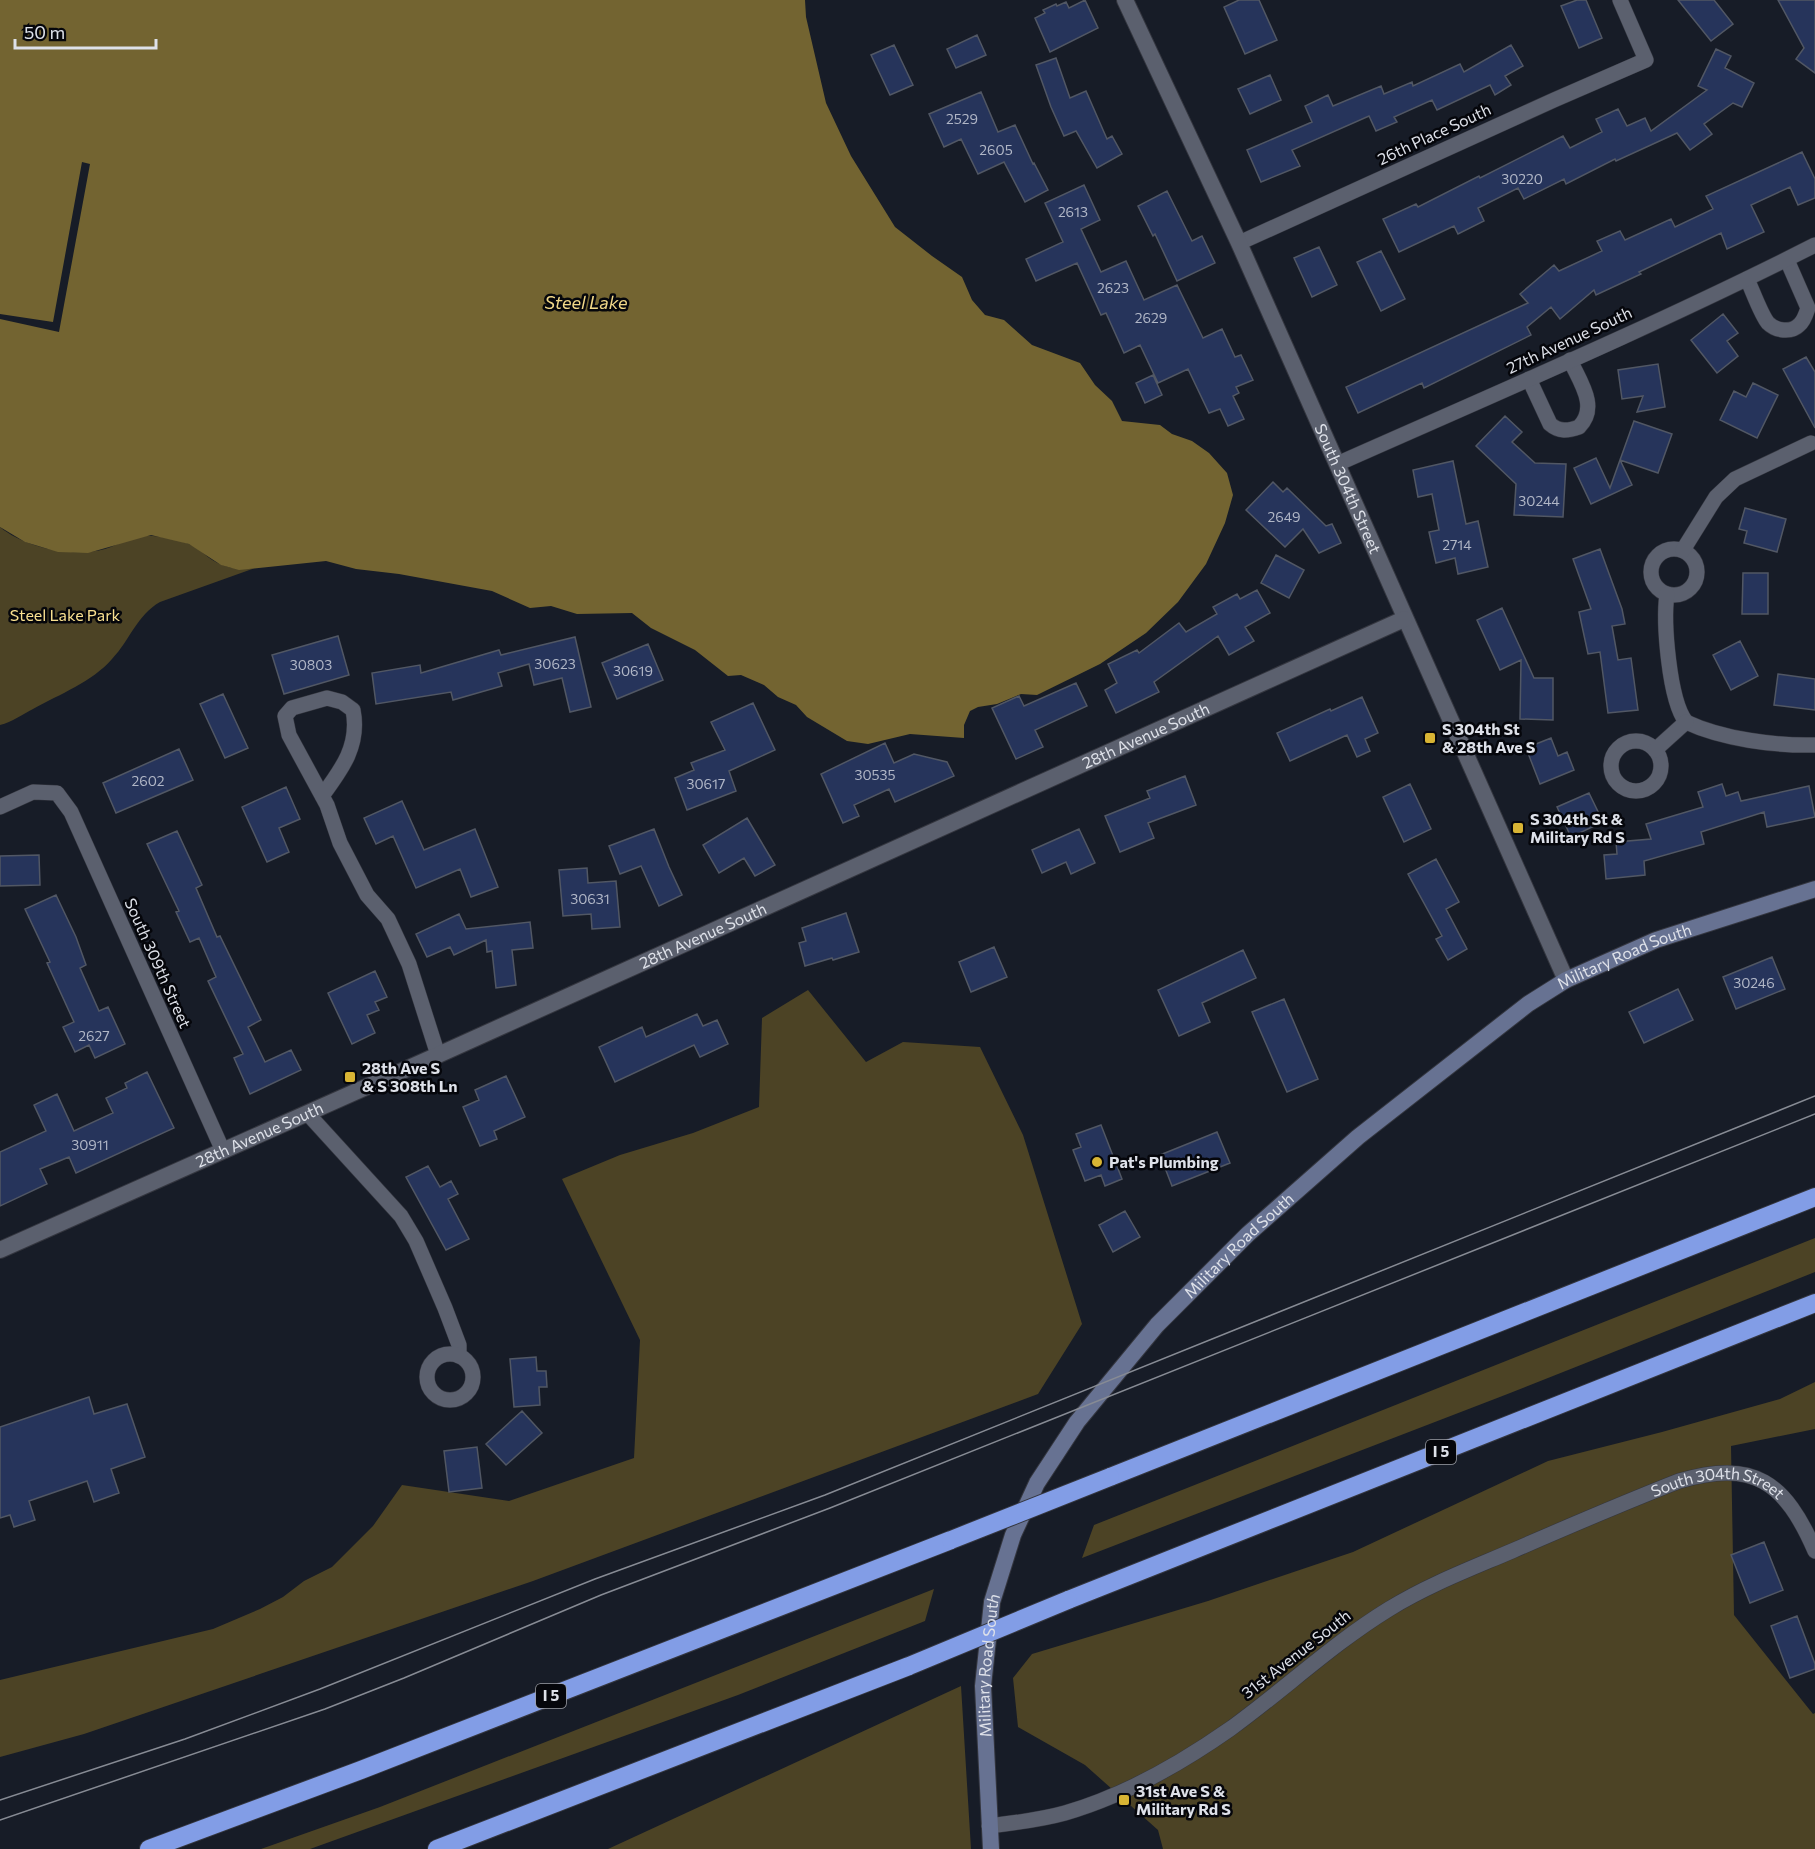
<svg xmlns="http://www.w3.org/2000/svg" width="1815" height="1849" font-family="Commissioner,sans-serif">
  <rect width="100%" height="100%" fill="#171c27"/>
  <path fill="#4c4325" d="M0,527C25,548 73,558 105,549C120,544 137,534 153,536C164,537 178,540 189,544C196,547 202,552 208,557C223,568 236,570 255,568L160,602C137,615 130,640 112,659C92,682 60,694 33,709C23,714 12,722 0,725Z
    M808,990L866,1062L903,1042L980,1047L1023,1135L1082,1324L1038,1394L533,1581L84,1734L0,1757V1680L213,1629L260,1609L283,1597L304,1581L332,1567L373,1526L402,1485L509,1501L634,1458L640,1340L562,1179L620,1155L693,1133L759,1107L762,1018Z
    M1815,1238V1272L1505,1395L1082,1558L1094,1525Z
    M1815,1382V1429L1731,1446L1734,1615L1813,1714L1815,1713V1849H1163L1158,1830L1085,1765L1018,1727L1013,1678L1032,1654L1208,1601L1353,1552L1548,1461L1662,1432L1780,1399Z
    M934,1589L925,1621L738,1695L310,1849H261L380,1807Z
    M961,1686L971,1849H608Z"/>
  <path fill="#736431" d="M0,0H805L806,17L826,103L851,156L895,227L932,256L962,277L972,300L985,315L1004,320L1032,345L1080,363L1095,385L1112,401L1122,421L1160,425L1172,434L1192,441L1209,453L1227,473L1233,495L1225,523L1206,564L1178,602L1146,633L1100,664L1037,695L1021,694L997,704L978,707L970,711L964,725V738L910,734L868,744L847,741L807,717L796,705L778,697L764,685L741,675L728,676L695,650L651,628L632,613L577,614L551,606L530,608L492,591L399,574L356,569L326,561L239,570L221,565L189,544L151,535L88,553L58,552L25,542L0,527Z"/>
  <path fill="#171c27" d="M82,162L90,164L59,332L0,319V314L53,322Z"/>
  <path fill="#26345b" stroke="#515764" stroke-width="1.5" d="M1085,0L1098,28L1050,52L1035,18L1045,13L1043,10L1056,4L1057,6L1066,2L1069,8Z
    M1239,0H1259L1277,40L1245,54L1224,7Z
    M1577,0H1586L1602,38L1579,48L1561,6Z
    M1678,0H1714L1733,24L1711,41Z
    M1778,0H1815V73L1796,59L1804,48Z
    M977,35L986,55L956,68L947,49Z
    M894,45L913,85L890,95L871,55Z
    M1511,45L1523,66L1505,76L1511,85L1495,95L1490,85L1437,110L1432,100L1394,117L1397,122L1376,131L1369,116L1292,150L1300,166L1261,182L1247,150L1312,122L1305,106L1328,95L1333,106L1381,86L1384,94L1412,82L1413,86L1460,64L1464,72Z
    M1716,49L1731,56L1725,68L1754,83L1742,107L1733,103L1704,124L1712,134L1690,150L1677,133L1616,161L1615,159L1566,184L1564,179L1524,199L1518,188L1478,208L1484,221L1458,234L1454,226L1399,252L1383,219L1416,204L1418,207L1479,176L1480,178L1563,136L1570,148L1602,132L1596,119L1618,109L1627,126L1645,118L1651,131L1707,90L1698,86Z
    M1056,58L1070,98L1086,91L1107,139L1112,136L1122,154L1097,168L1076,131L1064,136L1051,107L1036,65Z
    M1270,75L1281,100L1250,114L1238,89Z
    M981,92L998,132L1015,125L1033,164L1034,163L1048,190L1025,202L1004,162L978,174L961,139L944,147L929,114Z
    M1802,152L1815,179V198L1798,205L1790,187L1751,205L1764,232L1727,249L1721,233L1639,272L1641,274L1596,295L1594,290L1560,319L1551,307L1527,327L1531,335L1424,388L1422,383L1358,413L1346,387L1528,303L1520,294L1554,265L1559,271L1602,251L1597,241L1620,231L1625,240L1671,219L1675,227L1713,209L1706,196Z
    M1084,185L1100,220L1081,229L1101,272L1126,261L1144,300L1177,285L1203,338L1222,329L1235,357L1241,355L1253,380L1236,387L1239,393L1233,396L1244,419L1228,426L1220,409L1209,413L1188,369L1158,383L1140,345L1124,353L1106,313L1101,315L1077,263L1036,281L1026,259L1063,242L1045,203Z
    M1167,191L1192,241L1202,236L1215,263L1177,281L1155,234L1153,236L1138,206Z
    M1319,247L1337,285L1312,297L1294,258Z
    M1381,251L1405,299L1381,311L1357,262Z
    M1723,314L1738,333L1727,341L1738,356L1717,373L1691,340Z
    M1806,357L1815,372V428L1783,369Z
    M1658,364L1665,407L1637,412L1643,396L1622,399L1618,370Z
    M1153,375L1162,395L1145,403L1136,383Z
    M1753,383L1778,395L1757,438L1720,420L1734,391L1746,397Z
    M1505,416L1522,432L1512,442L1535,463L1566,464L1563,517L1514,515L1516,484L1476,446Z
    M1634,421L1672,434L1658,473L1620,460Z
    M1596,458L1610,488L1620,460L1632,485L1591,504L1574,468Z
    M1453,461L1466,524L1478,521L1488,567L1458,574L1455,558L1436,563L1429,532L1439,530L1432,494L1418,497L1413,470Z
    M1273,482L1283,492L1287,488L1326,526L1332,524L1341,543L1319,553L1303,529L1285,547L1246,510Z
    M1745,508L1786,519L1777,552L1744,543L1747,531L1739,529Z
    M1600,549L1622,609L1625,624L1612,626L1618,660L1631,658L1638,710L1608,713L1600,652L1588,654L1579,612L1591,609L1573,559Z
    M1276,555L1304,570L1289,598L1261,583Z
    M1743,573H1768V614H1742Z
    M1257,590L1270,613L1245,627L1254,641L1229,655L1218,636L1154,682L1159,692L1116,713L1105,690L1117,683L1108,664L1137,650L1139,653L1179,623L1186,632L1217,614L1213,607L1237,594L1240,599Z
    M1502,608L1534,678H1553V720L1520,719L1521,660L1500,670L1477,620Z
    M338,636L349,675L284,694L272,655Z
    M575,637L591,707L570,712L562,678L534,685L529,664L498,673L502,686L453,700L451,692L376,704L372,673L420,665L421,673L499,650L501,655Z
    M1740,641L1758,676L1731,690L1713,655Z
    M648,644L663,680L617,699L602,663Z
    M1778,674L1815,679V710L1774,705Z
    M1076,683L1087,706L1035,730L1043,747L1016,759L992,708L1019,696L1024,706Z
    M223,694L248,748L225,758L200,704Z
    M1362,697L1378,733L1365,739L1370,751L1357,757L1347,735L1290,761L1277,733L1330,709L1331,711Z
    M753,703L775,750L729,771L736,791L687,810L675,778L694,770L691,763L725,750L711,722Z
    M1551,738L1558,756L1567,752L1574,770L1540,784L1526,748Z
    M885,743L894,763L914,754L947,762L954,776L895,802L889,789L854,805L859,816L843,823L821,774Z
    M179,749L193,780L116,813L103,783Z
    M1185,776L1196,805L1148,823L1154,838L1120,852L1105,816L1150,798L1147,791Z
    M1410,784L1431,829L1404,842L1383,797Z
    M1722,784L1726,796L1738,792L1741,801L1809,786L1815,817L1767,827L1764,812L1701,832L1704,844L1644,861L1645,875L1606,879L1604,855L1617,854L1616,842L1651,839L1646,824L1703,807L1698,792Z
    M286,787L300,819L279,828L289,852L267,862L242,807Z
    M1589,793L1603,822L1571,837L1557,807Z
    M402,801L424,850L475,829L498,887L471,897L460,869L416,888L393,836L376,844L364,818Z
    M747,818L775,865L755,876L744,858L719,873L703,845Z
    M654,829L669,867L682,895L659,906L641,866L620,874L609,846Z
    M1079,829L1095,863L1071,874L1066,862L1042,873L1032,850Z
    M177,831L202,885L196,888L217,937L220,936L261,1020L248,1027L265,1062L291,1050L301,1070L250,1094L234,1058L243,1054L208,981L216,977L199,938L190,942L176,912L179,911L147,844Z
    M39,855L40,885L0,886V856Z
    M1436,859L1459,902L1446,909L1467,949L1448,960L1436,939L1442,936L1408,874Z
    M587,868L588,883L616,881L620,927L592,929L591,914L563,916L559,870Z
    M56,895L76,937L86,965L80,968L99,1011L108,1007L125,1044L95,1058L89,1045L75,1052L63,1027L74,1022L47,963L50,962L25,909Z
    M846,913L859,952L833,960L832,958L805,966L799,943L806,941L802,928Z
    M459,914L466,929L530,922L533,948L512,950L516,985L496,988L492,951L487,952L486,940L454,955L450,947L427,957L416,934Z
    M994,947L1007,977L971,992L959,962Z
    M1243,950L1256,978L1202,1003L1210,1022L1179,1036L1158,990Z
    M1772,957L1785,989L1736,1009L1723,977Z
    M375,971L387,997L375,1002L379,1010L367,1015L375,1033L352,1044L328,993Z
    M1678,989L1693,1020L1644,1043L1629,1012Z
    M1284,999L1318,1079L1287,1092L1252,1012Z
    M697,1014L703,1026L717,1020L728,1044L700,1057L694,1045L615,1082L599,1047L642,1027L646,1037Z
    M147,1072L174,1128L76,1173L69,1157L40,1169L47,1184L0,1206V1152L46,1131L34,1105L57,1094L74,1131L113,1113L106,1098L127,1088L125,1083Z
    M506,1076L525,1117L494,1131L497,1139L480,1146L463,1107L479,1100L475,1090Z
    M1101,1125L1122,1179L1105,1186L1101,1175L1085,1181L1073,1150L1081,1147L1076,1134Z
    M1217,1132L1230,1163L1172,1186L1160,1155Z
    M428,1166L440,1187L451,1181L458,1194L448,1199L469,1239L446,1250L406,1177Z
    M1125,1211L1140,1237L1113,1252L1099,1225Z
    M536,1357L537,1371H546L547,1387H539L540,1405L514,1407L510,1359Z
    M89,1397L94,1414L127,1404L145,1457L111,1469L119,1493L94,1502L87,1481L29,1501L35,1520L14,1527L10,1515L0,1518V1427Z
    M522,1411L542,1433L506,1465L486,1444Z
    M477,1447L482,1488L449,1492L444,1451Z
    M1764,1542L1783,1590L1750,1603L1731,1555Z
    M1797,1616L1815,1664V1669L1790,1678L1771,1626Z"/>
  <g fill="none" stroke-linecap="round" stroke-linejoin="round">
    <defs>
      <g id="minor">
        <path d="M1239,243L1554,100L1646,60L1620,0"/>
        <path d="M1747,279C1752,289 1761,315 1768,323C1776,331 1791,333 1799,325C1804,321 1806,314 1808,308L1787,260"/>
        <path d="M1529,379L1550,424C1559,432 1568,431 1579,427C1599,407 1580,382 1570,360"/>
        <path d="M1337,464C1497,393 1659,324 1815,245"/>
        <circle cx="1674" cy="572" r="23"/>
        <path d="M1683,550L1716,497L1735,479L1811,443"/>
        <path d="M1667,594C1663,622 1669,700 1686,722"/>
        <path d="M1686,722C1722,739 1775,746 1815,745"/>
        <circle cx="1636" cy="766" r="25"/>
        <path d="M1655,750L1686,722"/>
        <path d="M322,796C342,769 360,745 353,710L342,702L327,698L292,708L285,716L289,735L327,805L340,843L367,895L388,919L409,964L438,1055"/>
        <path d="M0,807L33,792L57,793L71,812L223,1151"/>
        <path d="M308,1114L401,1216L416,1241L445,1308L459,1345V1356"/>
        <circle cx="450" cy="1377" r="23"/>
        <path id="s1" d="M989,1826C1014,1823 1040,1820 1065,1813C1124,1796 1180,1764 1230,1729C1284,1690 1332,1644 1389,1609C1428,1585 1470,1569 1512,1551C1567,1527 1623,1503 1679,1481C1754,1459 1785,1482 1815,1551"/>
      </g>
      <g id="tertiary">
        <path id="s2" d="M1125,0L1239,243L1566,980"/>
        <path id="s3" d="M0,1250L438,1055L1404,619"/>
      </g>
      <g id="secondary">
        <path id="s4" d="M991,1849L983,1686L992,1602L1013,1535L1037,1483L1077,1422L1157,1325L1248,1234L1358,1137L1528,1004L1566,980L1656,940L1815,889"/>
      </g>
      <path id="motorway" d="M1110,1477L1815,1197
        M1068,1600L1815,1303
        M149,1849L361,1770L951,1540
        M437,1849L909,1666"/>
    </defs>
    <use href="#minor" stroke="#34363f" stroke-width="16"/>
    <use href="#tertiary" stroke="#34363f" stroke-width="18"/>
    <use href="#secondary" stroke="#34363f" stroke-width="18"/>
    <use href="#motorway" stroke="#34363f" stroke-width="20"/>
    <use href="#minor" stroke="#5b606e" stroke-width="15"/>
    <use href="#tertiary" stroke="#5b606e" stroke-width="16"/>
    <use href="#secondary" stroke="#677292" stroke-width="16"/>
    <use href="#motorway" stroke="#829de6" stroke-width="18"/>
    <path stroke="#878b94" stroke-width="1.5" d="M0,1800L185,1739L320,1689L595,1579L825,1495L1815,1096
      M0,1820L325,1709L404,1678L601,1595L830,1508L1815,1114"/>
    <defs>
      <path id="motorway-bridge" d="M951,1540L1110,1477
        M909,1666L1068,1600"/>
    </defs>
    <use href="#motorway-bridge" stroke="#34363f" stroke-width="20" stroke-linecap="butt"/>
    <use href="#motorway-bridge" stroke="#829de6" stroke-width="18"/>
  </g>
  <g fill="#d8b434" stroke="#05060b" stroke-width="2">
    <rect x="1424" y="732" width="12" height="12" rx="3"/>
    <rect x="1512" y="822" width="12" height="12" rx="3"/>
    <rect x="344" y="1071" width="12" height="12" rx="3"/>
    <circle cx="1097" cy="1162" r="6"/>
    <rect x="1118" y="1794" width="12" height="12" rx="3"/>
  </g>
  <g text-anchor="middle" stroke-width="5" stroke-linejoin="round" paint-order="stroke">
    <g font-size="14" fill="#b0b6c6">
      <text x="962" y="124">2529</text>
      <text x="996" y="155">2605</text>
      <text x="1522" y="184">30220</text>
      <text x="1073" y="217">2613</text>
      <text x="1113" y="293">2623</text>
      <text x="1151" y="323">2629</text>
      <text x="1539" y="506">30244</text>
      <text x="1284" y="522">2649</text>
      <text x="1457" y="550">2714</text>
      <text x="555" y="669">30623</text>
      <text x="311" y="670">30803</text>
      <text x="633" y="676">30619</text>
      <text x="875" y="780">30535</text>
      <text x="148" y="786">2602</text>
      <text x="706" y="789">30617</text>
      <text x="590" y="904">30631</text>
      <text x="1754" y="988">30246</text>
      <text x="94" y="1041">2627</text>
      <text x="90" y="1150">30911</text>
    </g>
    <g fill="#05060b" stroke="#9d9fa6" stroke-width="1.5">
      <rect x="1426" y="1440" width="30" height="24" rx="4.5"/>
      <rect x="536" y="1684" width="30" height="24" rx="4.5"/>
    </g>
    <g font-size="15" font-weight="bold" fill="#dee1e9">
      <text x="1441" y="1457">I 5</text>
      <text x="551" y="1701">I 5</text>
    </g>
    <g font-size="16" fill="#dee1e9" stroke="#05060b">
      <text transform="translate(1434 134) rotate(-25)" y="6">26th Place South</text>
      <text transform="translate(1569 340) rotate(-25)" y="6">27th Avenue South</text>
      <text dy="6" stroke="none"><textPath href="#s2" startOffset="537">South 304th Street</textPath></text>
      <text dy="6" stroke="none"><textPath href="#s3" startOffset="1256">28th Avenue South</textPath></text>
      <text dy="6" stroke="none"><textPath href="#s3" startOffset="770">28th Avenue South</textPath></text>
      <text dy="6" stroke="none"><textPath href="#s4" startOffset="1173">Military Road South</textPath></text>
      <text transform="translate(158 963) rotate(66)" y="6">South 309th Street</text>
      <text dy="6" stroke="none"><textPath href="#s3" startOffset="284">28th Avenue South</textPath></text>
      <text dy="6" stroke="none"><textPath href="#s4" startOffset="688">Military Road South</textPath></text>
      <text dy="6" stroke="none"><textPath href="#s1" startOffset="820">South 304th Street</textPath></text>
      <text transform="translate(1296 1654) rotate(-38)" y="6">31st Avenue South</text>
      <text dy="6" stroke="none"><textPath href="#s4" startOffset="184">Military Road South</textPath></text>
    </g>
    <g font-size="16" fill="#f9e090" stroke="#05060b">
      <text x="65" y="621">Steel Lake Park</text>
    </g>
    <g font-size="16" font-weight="bold" fill="#dee1e9" stroke="#05060b" text-anchor="start">
      <text x="1442" y="735">S 304th St<tspan x="1442" dy="18">&amp; 28th Ave S</tspan></text>
      <text x="1530" y="825">S 304th St &amp;<tspan x="1530" dy="18">Military Rd S</tspan></text>
      <text x="362" y="1074">28th Ave S<tspan x="362" dy="18">&amp; S 308th Ln</tspan></text>
      <text x="1109" y="1168">Pat's Plumbing</text>
      <text x="1136" y="1797">31st Ave S &amp;<tspan x="1136" dy="18">Military Rd S</tspan></text>
    </g>
    <g font-size="18" font-style="italic" fill="#f1d889" stroke="#05060b">
      <text x="586" y="309">Steel Lake</text>
    </g>
  </g>
  <path d="M15 39v9h141v-9" fill="none" stroke="#dee1e9" stroke-width="3"/>
  <text x="24" y="39" font-size="18" fill="#dee1e9" stroke="#05060b" stroke-width="4.5" paint-order="stroke">50 m</text>
</svg>
